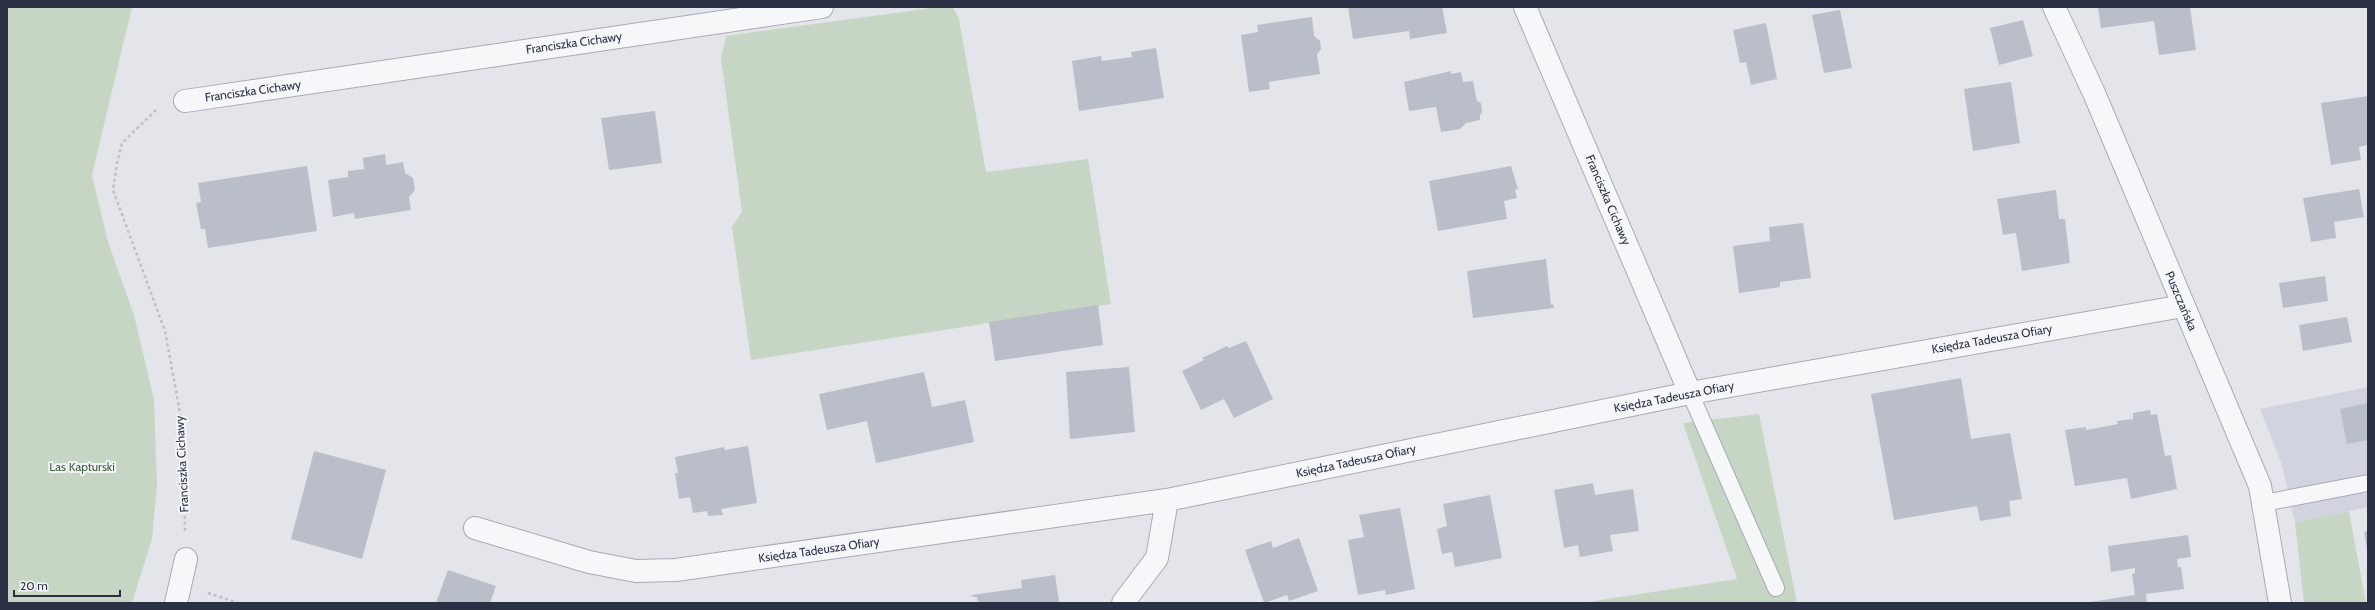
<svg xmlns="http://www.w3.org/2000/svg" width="2375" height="610" font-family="Cabin,sans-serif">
<rect width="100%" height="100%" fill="#e3e5eb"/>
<path fill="#d1d4de" d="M2368 387V507L2295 522 2282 465 2260 409Z"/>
<path fill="#c7d6c4" d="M7 7H132L92 175 108 242 134 315 154 400 157 485 152 539 132 603H7Z
M939 7H953L959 19 986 172 1088 159 1111 304 751 360 732 227 742 212 721 58 726 36Z
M1759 414 1797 603H1581L1737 579 1683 423Z
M2349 511 2366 603H2304L2295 522Z"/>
<path fill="#babec9" d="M1348 7H1442L1447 33 1410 39 1409 31 1353 39Z
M2098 7H2190L2196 50 2159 55 2154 21 2101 28Z
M1840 10 1852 68 1824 73 1812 15Z
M1312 17 1314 36 1320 41 1321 49 1317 54 1320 74 1269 82 1270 89 1249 92 1241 35 1258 32 1257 25Z
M2023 20 2033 56 1999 65 1990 28Z
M1766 23 1777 79 1751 85 1746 62 1740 63 1733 30Z
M1156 48 1164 98 1079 111 1072 61 1101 56 1102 61 1132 57 1131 52Z
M1451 71V74L1461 72 1463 82 1473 81 1477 101 1481 103 1482 112 1480 115V120L1466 123 1460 129 1441 132 1436 107 1409 111 1404 82Z
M2011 82 2020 143 1973 151 1964 89Z
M2368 96V145L2359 147 2361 160 2331 165 2321 103Z
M655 111 662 163 609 170 601 118Z
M385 154 386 165 403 162 405 173 413 178 415 190 409 197 411 210 355 219 354 213 333 217 328 180 348 177V171L364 169 363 158Z
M307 166 317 231 208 248 205 229H201L196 203 201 202 198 183Z
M1511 166 1518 189 1515 190 1517 198 1504 201 1507 219 1438 231 1429 181Z
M2359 189 2364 217 2334 222 2336 238 2311 242 2303 198Z
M2056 190 2059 219H2065L2070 263 2022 271 2016 233 2003 235 1997 199Z
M1803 223 1811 278 1780 282V287L1739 293 1733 246 1770 241 1769 227Z
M1546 259 1551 305 1553 304 1554 308 1473 318 1467 271Z
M2325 276 2328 301 2283 308 2279 283Z
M1098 305 1103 345 995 361 989 322Z
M2347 317 2352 342 2303 351 2299 325Z
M1246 341 1273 399 1234 418 1224 399 1201 410 1182 371 1204 360 1202 358 1227 346 1229 348Z
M1129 367 1135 432 1070 439 1066 372Z
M924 372 932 407 965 400 974 442 876 463 867 421 827 430 819 394Z
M1961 378 1971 439 2010 433 2022 499 2009 501 2011 516 1980 521 1977 506 1894 520 1871 394Z
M2368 403V440L2347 444 2340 409Z
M2150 410 2151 415 2157 414 2165 456 2171 455 2177 489 2131 499 2127 478 2075 486 2065 430 2086 427V430L2118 424 2117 421 2133 419V413Z
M748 446 757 503 721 509 723 515 708 516 707 511 693 513 690 497 679 499 675 473H678L675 457 724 447 725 450Z
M314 451 386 470 362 559 291 539Z
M1593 483 1595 495 1633 489 1639 531 1610 535 1613 551 1580 557 1578 545 1564 548 1554 490Z
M1490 495 1502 558 1455 567 1452 552 1442 554 1437 529 1447 526 1443 504Z
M1400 508 1415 589 1386 595 1385 590 1358 595 1348 540 1364 537 1359 515Z
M2368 531V549H2367L2364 532Z
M2188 535 2191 557 2177 559 2178 567H2181L2184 589 2146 594 2147 603H2084L2135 595 2132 574 2135 573V568L2111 572 2108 546Z
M1299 538 1318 591 1289 601 1287 595 1264 603 1245 550 1271 541 1273 548Z
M448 570 496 586 490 603H436Z
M1055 575 1059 601 1058 603H978L977 597H973L972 595 1022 588 1021 580Z"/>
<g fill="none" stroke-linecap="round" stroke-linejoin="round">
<g stroke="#a8abb6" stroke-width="18">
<path id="lane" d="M1690 393 1776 588
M2264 503 2368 483"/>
</g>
<g stroke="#a8abb6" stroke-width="24">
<path id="street" d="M1525 7 1690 393
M2054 7 2094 93 2260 486 2280 603
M185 101 822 7
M475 528 589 562 636 571 676 570 1167 500 1690 393 2183 306
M176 603 186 559
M1123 603 1157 558 1167 500"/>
</g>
<path stroke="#bdc0c6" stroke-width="2.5" stroke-dasharray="3 3" stroke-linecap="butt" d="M156 110 122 143 117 163 113 190 165 331 183 429 185 531
M208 593 238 603"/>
<use href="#lane" stroke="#f6f7f9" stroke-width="16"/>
<use href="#street" stroke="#f6f7f9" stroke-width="22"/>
</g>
<g text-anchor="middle" stroke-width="4" stroke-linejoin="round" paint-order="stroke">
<g font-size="12" fill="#2a3144" stroke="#f3f5f9">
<text transform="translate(574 43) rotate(-8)" y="4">Franciszka Cichawy</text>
<text transform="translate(253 91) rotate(-8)" y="4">Franciszka Cichawy</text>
<text transform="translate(1608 200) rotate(67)" y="4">Franciszka Cichawy</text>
<text transform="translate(2181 301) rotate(67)" y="4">Puszczańska</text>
<text transform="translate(1992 339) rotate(-10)" y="4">Księdza Tadeusza Ofiary</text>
<text transform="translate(1674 397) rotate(-11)" y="4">Księdza Tadeusza Ofiary</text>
<text transform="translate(1356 461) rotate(-12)" y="4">Księdza Tadeusza Ofiary</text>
<text transform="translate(182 464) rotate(-93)" y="4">Franciszka Cichawy</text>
<text transform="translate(819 550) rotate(-8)" y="4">Księdza Tadeusza Ofiary</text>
</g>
<g font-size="12" fill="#3b6137" stroke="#f3f5f9">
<text x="82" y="471">Las Kapturski</text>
</g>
</g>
<rect width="2375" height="610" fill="none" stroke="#2a3144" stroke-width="16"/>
<path d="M14 590v6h106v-6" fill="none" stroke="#2a3144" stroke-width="2"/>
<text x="20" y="590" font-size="12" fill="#2a3144" stroke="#f3f5f9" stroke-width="3" paint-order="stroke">20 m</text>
</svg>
